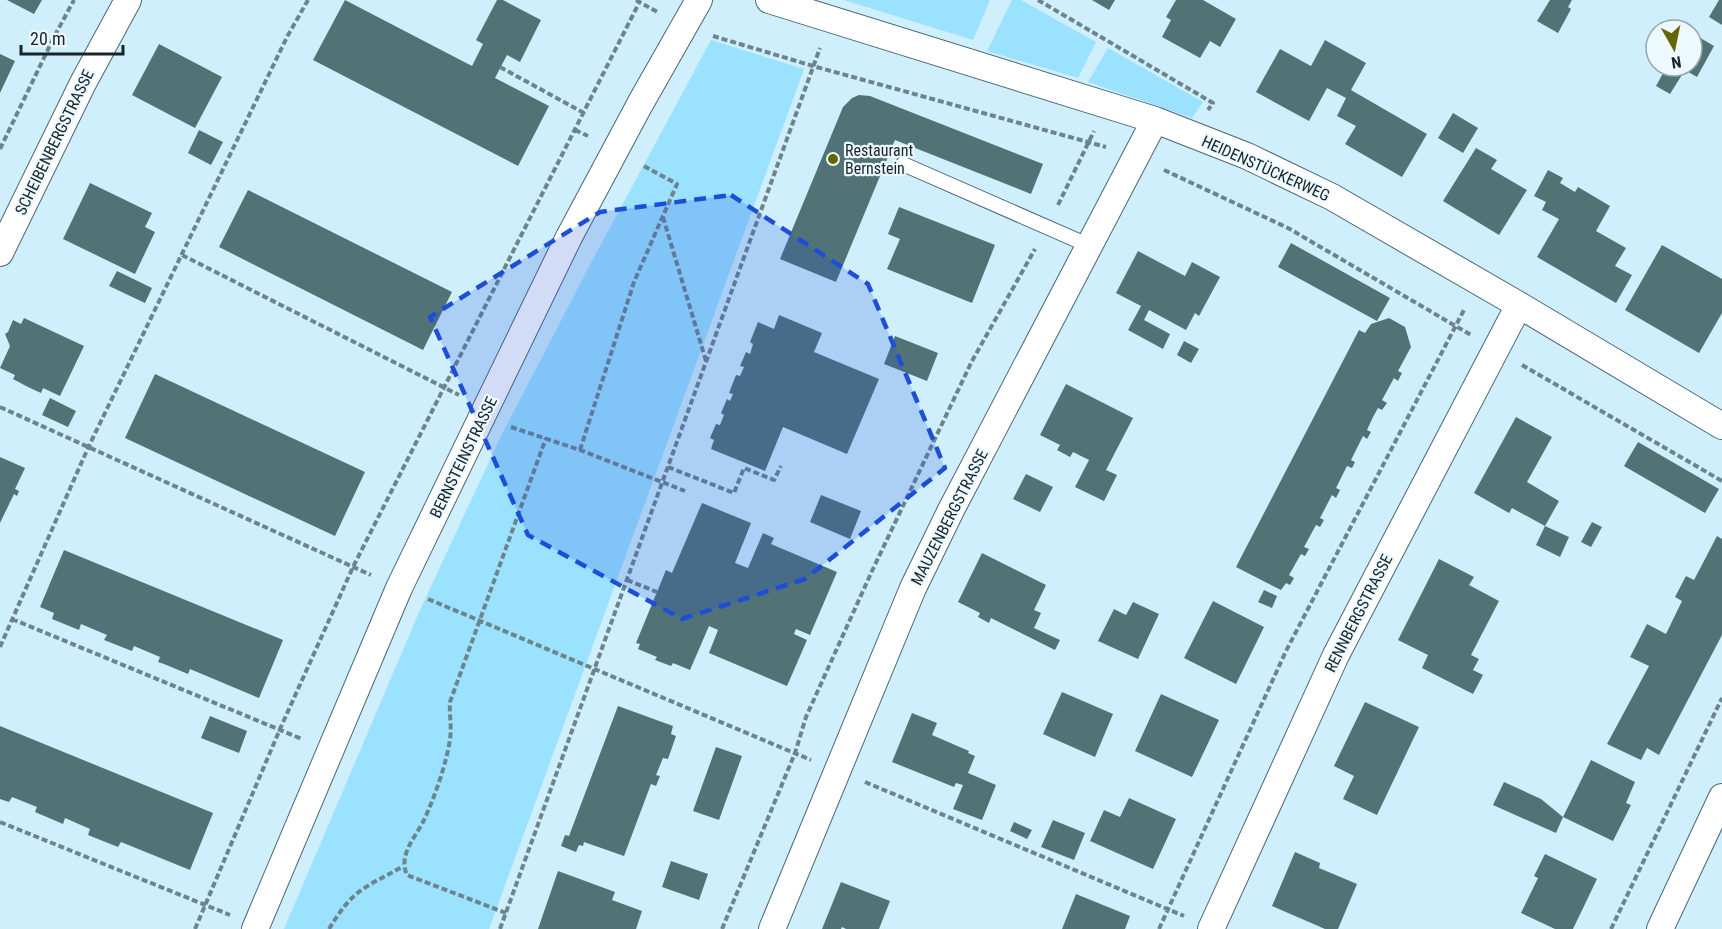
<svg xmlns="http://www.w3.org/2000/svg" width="1722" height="929" font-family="'Roboto Condensed',sans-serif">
<rect width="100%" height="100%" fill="#cfeffd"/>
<path fill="#9ae2ff" d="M844 0H990L973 40Z
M1012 0H1021L1096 42 1078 78 987 51Z
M711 40 804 69 489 929H284L420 610 501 436 592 261Z
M1108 48 1203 102 1192 118 1088 82Z"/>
<path fill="#527376" d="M7 0H42L34 14Z
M345 0 472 66 483 44 476 40 497 0H503L541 20 520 62 507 55 495 78 549 106 518 166 313 60Z
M1092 0H1115L1109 10Z
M1176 0H1203L1236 19 1220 47 1210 41 1200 58 1162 37 1171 20 1166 17Z
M1550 0H1572L1568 7 1571 9 1558 33 1537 21Z
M1719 0H1722V25L1709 17Z
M1692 33 1714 46 1697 77 1685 70 1670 94 1656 86 1667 66H1692Z
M1325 40 1366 63 1351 90 1427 134 1402 177 1345 144 1356 126 1337 116 1346 98 1327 88 1309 121 1256 92 1280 49 1311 66Z
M159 44 222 77 195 128 132 95Z
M0 54 15 61 0 93Z
M859 95 870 96 1043 164 1031 194 895 140 836 282 780 259 843 107 852 98Z
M1453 113 1478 128 1463 153 1438 138Z
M199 130 223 142 211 165 188 153Z
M1476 148 1497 160 1491 169 1527 190 1499 235 1443 201Z
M1548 170 1563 178 1560 183 1575 192 1578 187 1610 206 1596 231 1626 248 1615 266 1632 275 1616 303 1537 257 1559 219 1542 210 1546 202 1534 196Z
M90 183 152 213 145 227 155 232 135 274 63 239Z
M248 190 452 292 423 350 219 247Z
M899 207 995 245 972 303 887 269 900 239 888 234Z
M1291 243 1390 298 1377 321 1278 267Z
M1662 245 1722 279V313L1699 353 1625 310Z
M1138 251 1185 276 1192 262 1220 277 1199 316 1195 313 1186 330 1149 310 1144 320 1170 334 1163 349 1128 330 1141 306 1116 293Z
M117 271 152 288 145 303 109 286Z
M779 315 822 333 814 352 879 379 847 454 783 427 765 471 711 449 714 440 710 438 716 424 720 425 724 415 721 413 727 399 730 401 733 394 729 393 736 375 740 376 744 367 740 366 746 352 750 354 753 344 750 342 758 322 774 329Z
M24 318 84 346 60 396 43 388 41 393 28 387 13 379 15 375 0 368 10 346 5 334 8 332 13 320 21 324Z
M1389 318 1405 327 1411 347 1398 371 1402 373 1398 381 1394 378 1382 400 1387 403 1382 410 1378 408 1373 417 1367 430 1371 432 1367 439 1363 436 1351 460 1355 462 1352 468 1347 466 1336 488 1340 490 1336 498 1332 495 1320 518 1324 520 1320 527 1316 525 1304 547 1309 549 1305 556 1301 554 1289 575 1294 578 1290 585 1286 583 1281 590 1236 567 1359 330 1365 333 1371 324Z
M895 336 938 353 927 381 884 364Z
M1184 341 1199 349 1191 363 1177 355Z
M155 374 365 472 335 536 125 438Z
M1066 384 1133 418 1106 470 1117 475 1104 501 1075 487 1089 460 1073 452 1070 457 1057 450 1060 445 1040 435Z
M50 398 76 411 68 427 42 415Z
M1516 417 1552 437 1527 482 1559 501 1545 526 1512 508 1509 513 1474 493Z
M1638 442 1719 489 1705 513 1624 466Z
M0 457 25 468 15 489 19 491 17 496 14 494 0 523Z
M1026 474 1053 487 1040 512 1013 499Z
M821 495 861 511 850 539 810 522Z
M702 503 751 523 735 563 748 568 763 533 774 538 771 544 837 572 810 635 796 629 794 634 807 640 787 686 709 653 718 630 709 626 690 670 673 663 671 666 655 660 657 657 638 649 640 644 636 643 666 570 672 573Z
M1592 522 1602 527 1591 547 1581 542Z
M1545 526 1569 537 1560 557 1536 545Z
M1717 536 1722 539V635L1659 755 1647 748 1641 760 1607 744 1649 666 1630 657 1647 624 1666 634 1682 601 1675 597 1686 576 1694 580Z
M64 550 283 640 259 698 190 669 188 674 164 664 158 662 160 657 134 646 132 651 104 640 107 635 81 624 79 630 52 619 54 613 40 607Z
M982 553 1046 585 1034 610 1041 613 1034 628 1060 640 1055 650 991 618 989 623 978 617 980 613 958 602Z
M1439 559 1474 577 1469 585 1499 601 1471 655 1479 659 1473 670 1483 675 1473 694 1422 668 1428 655 1398 640Z
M1264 590 1277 596 1272 608 1258 602Z
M1213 601 1264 627 1236 684 1184 658Z
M1133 602 1159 614 1138 659 1098 641 1114 609 1126 615Z
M1062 692 1113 714 1095 757 1043 734Z
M1161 694 1219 720 1192 777 1135 751Z
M1365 702 1419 727 1377 815 1343 799 1354 776 1334 766Z
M618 706 673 726 671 734 676 736 668 759 663 758 656 775 660 776 656 786 651 784 624 856 584 842 583 846 579 845 576 852 561 846 565 835 569 836Z
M912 713 937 723 932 735 969 751 968 753 975 756 968 773 996 785 982 820 953 809 963 785 956 783 954 787 892 762Z
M210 716 247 731 239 753 201 738Z
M0 726 213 813 190 870 121 842 118 847 88 835 90 829 65 818 63 824 35 812 37 807 12 797 9 802 0 799Z
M716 747 742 756 719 820 693 811Z
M1591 760 1635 782 1626 803 1631 805 1613 841 1563 817Z
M1504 782 1541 799 1563 817 1556 833 1493 805Z
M1129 798 1176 819 1153 869 1090 841 1104 810 1120 817Z
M1053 820 1085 833 1074 860 1041 847Z
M1014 822 1032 830 1027 839 1010 831Z
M1295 852 1320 863 1319 868 1357 884 1338 929H1325L1272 906Z
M1545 854 1597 879 1573 929H1555L1521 913 1538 878 1534 876Z
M671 861 708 874 699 900 662 887Z
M558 871 615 892 612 900 642 911 636 929H538Z
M841 882 890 901 879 929H846L842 927 841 929H822Z
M1076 894 1130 916 1125 929H1062Z"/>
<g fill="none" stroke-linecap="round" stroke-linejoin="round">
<g stroke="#4a6672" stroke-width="16">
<path id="lane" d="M903 164 1090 246"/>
</g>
<g stroke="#4a6672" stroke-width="28">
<path id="street" d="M769 0 1155 120 1247 156 1332 197 1519 305 1722 426
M0 253 83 83 128 0
M255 929 399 588 569 237 640 104 699 0
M772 929 913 588 951 510 1155 120
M1211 929 1336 655 1519 305
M1660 929 1722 797"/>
</g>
<path stroke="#6e848d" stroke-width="4" stroke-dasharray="6 3" stroke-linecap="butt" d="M636 0 659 13
M1038 0 1213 103 1208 110
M713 36 813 66 1106 147
M500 67 584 113
M575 130 588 136
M0 149 54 37 74 0
M1164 170 1288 228 1471 335
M1058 205 1094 131
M663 217 706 361
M182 255 459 395
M1522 365 1722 481
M0 407 371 575
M511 427 580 450 685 491
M580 450 634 282 677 184 642 165
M668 467 734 493 744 468 774 480 781 466
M627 580 657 592
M428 599 811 760
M12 619 302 739
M0 647 88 448 287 37 308 0
M865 782 1184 916
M0 822 230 915
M506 913 407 875C398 855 415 838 424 820 434 799 447 762 450 739 452 727 449 714 450 702L546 438
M195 929 280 729 353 567 640 1
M329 929C339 913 349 897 366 887 378 879 391 874 403 866
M500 929 820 48
M722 929 795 753 806 717 872 571 972 361 1035 249
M1159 929 1286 651 1465 308
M1611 929 1722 698"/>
<use href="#lane" stroke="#fff" stroke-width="14"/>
<use href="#street" stroke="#fff" stroke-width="26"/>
</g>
<path fill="#1d4ed8" fill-opacity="0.2" stroke="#1d4ed8" stroke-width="4.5" stroke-dasharray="12 8" stroke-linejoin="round" d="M731 195 868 284 945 468 805 579 682 619 528 535 430 317 600 212Z"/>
<circle fill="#646601" stroke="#ecf9fe" stroke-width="2" cx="833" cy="159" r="6"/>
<g text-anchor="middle" stroke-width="4.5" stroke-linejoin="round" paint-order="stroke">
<g font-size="16" fill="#182429" stroke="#ecf9fe">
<text transform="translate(54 142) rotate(-64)" y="6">SCHEIBENBERGSTRASSE</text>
<text transform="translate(1266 168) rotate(24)" y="6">HEIDENSTÜCKERWEG</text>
<text transform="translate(463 457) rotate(-64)" y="6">BERNSTEINSTRASSE</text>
<text transform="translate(949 517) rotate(-63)" y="6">MAUZENBERGSTRASSE</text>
<text transform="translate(1358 613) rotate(-63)" y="6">RENNBERGSTRASSE</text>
</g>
<g font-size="16" fill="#182429" stroke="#ecf9fe" text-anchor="start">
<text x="845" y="156">Restaurant<tspan x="845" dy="18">Bernstein</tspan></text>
</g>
</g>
<g transform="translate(1674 48) rotate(171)"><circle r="28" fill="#ecf9fe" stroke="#97a4a9" stroke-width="1.5"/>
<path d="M0-4.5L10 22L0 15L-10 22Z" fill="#646601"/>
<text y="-9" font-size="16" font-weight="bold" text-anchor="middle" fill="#182429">N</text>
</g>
<path d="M21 45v9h102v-9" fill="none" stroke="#182429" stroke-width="3"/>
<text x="30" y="45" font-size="18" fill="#182429" stroke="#ecf9fe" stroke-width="4.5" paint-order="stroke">20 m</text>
</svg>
